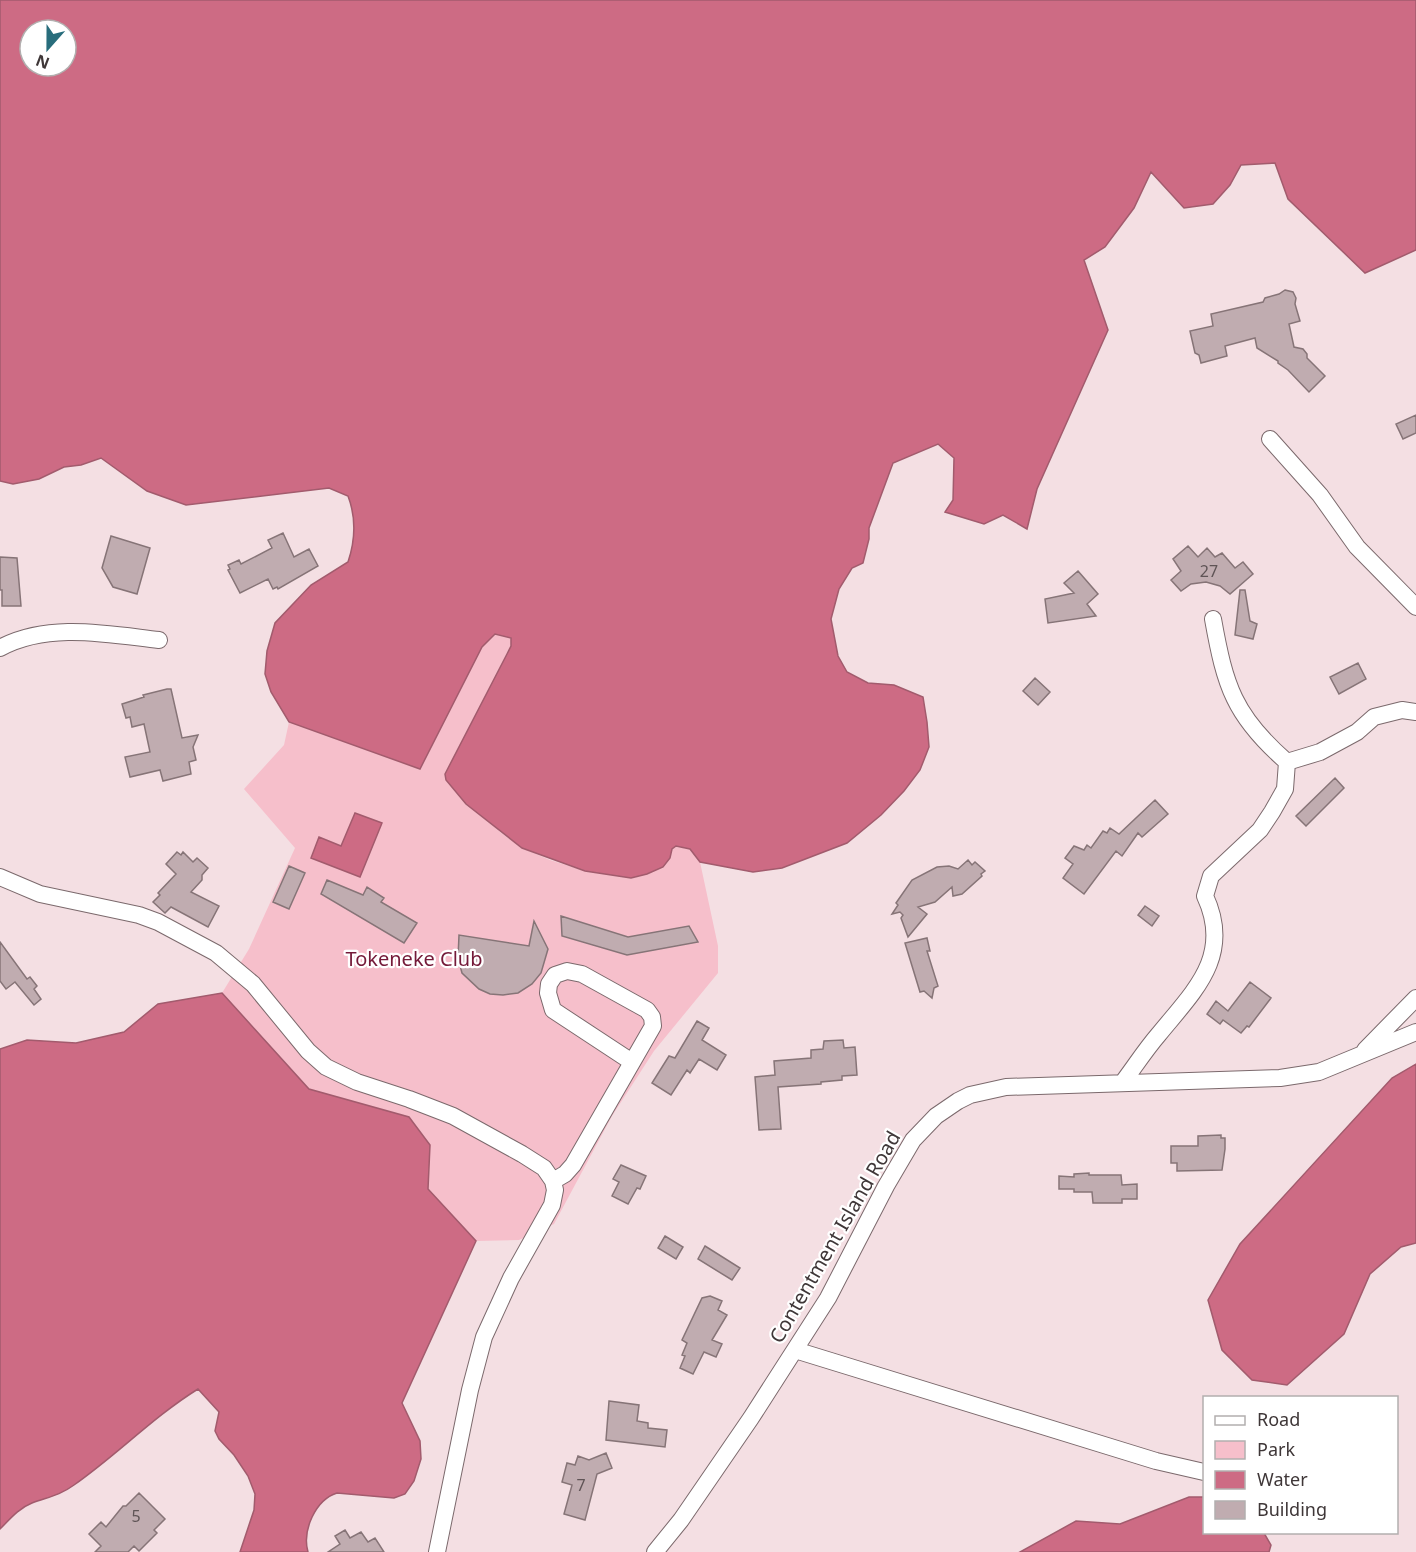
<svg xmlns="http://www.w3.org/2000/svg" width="1416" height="1552" font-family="'Noto Sans',sans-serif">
<rect width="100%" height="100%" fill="#f4dfe3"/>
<path fill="#f6bfcb" d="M495 634 511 638V646L445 774 500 832 522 848 550 860 585 871 631 878 647 874 670 858 672 849 676 845 690 849 700 862 718 946V973L654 1051 612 1116 554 1224 519 1240 476 1241 428 1189 430 1145 409 1117 309 1089 222 993 249 949 295 848 244 789 284 745 289 722 420 769 482 647Z"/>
<path fill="#cd6b84" stroke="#a25b6d" stroke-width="1.5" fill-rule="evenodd" d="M0 0H1416V250L1365 273 1288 199 1275 163 1241 165 1230 185 1213 204 1184 208 1151 172 1134 208 1105 247 1084 260 1108 330 1037 489 1027 529 1003 515 984 524 945 512 953 500 954 458 938 444 893 463 869 528V539L863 563 852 568 839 589 831 619 838 656 847 672 868 683 894 685 923 697 927 722 929 747 920 770 904 791 881 815 847 843 782 868 753 872 700 862 690 849 676 846 672 849 670 858 663 867 647 874 631 878 585 871 522 848 466 804 446 780 445 774 507 654 511 646V638L495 634 482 647 420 769 289 722 271 692 265 674 267 651 275 623 311 585 348 562C355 541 356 517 348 496L329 488 186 505 147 491 101 458 81 465 64 467 39 479 13 484 0 481ZM30 30H66V66H30Z
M355 813 382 823 360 877 311 858 319 837 341 846Z
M222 993 309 1089 409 1117 430 1145 428 1189 476 1241 402 1403 420 1441 421 1459 414 1481 405 1494 394 1498 337 1493C315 1500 302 1531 308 1552H240L254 1510 255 1494 248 1476 234 1455 219 1439 215 1431 219 1412 198 1389C153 1417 117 1455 74 1485 59 1496 48 1497 32 1503 19 1508 10 1519 0 1529V1049L27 1040 76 1043 124 1032 158 1004Z
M1416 1064V1243L1401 1247 1370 1274 1344 1334 1287 1385 1252 1380 1222 1350 1208 1300 1240 1244 1392 1078Z
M1189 1497H1204V1532L1264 1533 1271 1545 1269 1552H1020L1076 1521 1120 1524Z"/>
<path fill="#c0acb0" stroke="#867477" stroke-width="1.5" d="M1285 290 1293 292 1296 298 1295 304 1300 321 1289 324 1294 347 1303 349 1307 354V358L1325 376 1309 392 1288 370 1278 363V361L1257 348 1255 338 1225 346 1227 356 1201 363 1199 355 1195 353 1190 331 1213 326 1211 314 1263 302 1265 298 1279 294Z
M1416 415V433L1403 439 1396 424Z
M283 533 294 557 309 549 318 566 278 589 277 587 273 589 268 579 240 593 228 570 230 569 228 565 239 560 241 564 272 548 268 540Z
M111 536 150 548 137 594 113 587 102 568Z
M1188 546 1198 557 1207 548 1215 557 1222 553 1235 568 1243 562 1253 574 1230 594 1220 586 1206 582 1191 584 1181 591 1171 580 1181 571 1173 559Z
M0 557 17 558 21 606H2V590H0Z
M1078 571 1098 594 1087 604 1096 616 1048 623 1045 599 1074 593 1064 583Z
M1240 590H1245L1250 621 1257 624 1253 639 1235 635Z
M1358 663 1366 679 1339 694 1330 677Z
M1035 678 1050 692 1038 705 1023 691Z
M167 689H171L182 738 198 735 193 747 196 760 189 762 191 774 163 781 160 770 130 777 125 757 150 752 144 724 132 727 130 717 126 718 122 704 144 697 143 695Z
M1335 778 1344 788 1306 826 1296 816Z
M1155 800 1168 814 1142 837 1138 833 1122 856 1116 851 1084 894 1063 878 1073 864 1065 858 1074 846 1084 850 1087 845 1091 848 1103 831 1107 833 1110 828 1119 834Z
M177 852 181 855 183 852 193 862 197 858 208 868 202 875V880L191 892 219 906 208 927 171 907 165 913 153 902 160 895 158 893 176 874 166 864Z
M968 860 972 865 975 862 985 871 981 874 982 876 962 894 953 896 952 887 935 902 918 907 927 914 908 937 901 918 903 915 900 912 892 914 898 905 896 903 912 880 937 867 949 866 958 869Z
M289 866 305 873 289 909 273 902Z
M327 880 363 895 367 887 384 898 381 902 417 923 404 943 321 894Z
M1145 906 1159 916 1152 926 1138 915Z
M561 916 628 937 689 926 698 942 627 955 562 936Z
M534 921 548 949 541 973 532 984 518 993 503 995 490 994 479 989 462 973 458 958 459 935 529 946Z
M927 938 930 951H927L938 986 934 988 932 998 924 991 920 992 905 943Z
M0 942 27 979 30 977 37 986 34 989 41 999 34 1005 15 982 6 989 0 981Z
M1250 982 1271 998 1249 1027 1247 1026 1241 1033 1223 1020 1220 1024 1207 1014 1216 1001 1228 1011Z
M697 1021 709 1028 702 1040 726 1055 717 1070 699 1059 690 1073 687 1070 671 1095 652 1083 669 1056 675 1058Z
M843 1040 844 1048 855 1047 857 1075 842 1076V1080L821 1082V1084L778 1087 781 1129 759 1130 755 1077 775 1075 774 1061 811 1058V1050L823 1049 824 1041Z
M1221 1135V1138H1225V1149L1222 1170 1177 1171V1163H1171V1146H1198V1136Z
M621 1165 646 1176 640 1189 637 1188 628 1204 612 1196 619 1182 613 1179Z
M1089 1173V1175H1121L1122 1185 1137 1184V1199H1122V1203H1093L1092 1192H1074V1189H1059V1176L1074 1177V1174Z
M665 1236 683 1247 676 1259 658 1248Z
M705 1246 740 1268 732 1280 698 1259Z
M710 1296 722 1301 718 1310 727 1315 712 1340 722 1344 716 1357 704 1352 693 1374 680 1368 685 1356 682 1355 687 1343 682 1340 702 1298Z
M609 1401 639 1405 637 1421 648 1423V1428L667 1430 665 1447 606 1440Z
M606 1453 612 1468 597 1474 585 1520 564 1514 572 1485 562 1482 567 1463 575 1465 578 1456 589 1460Z
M139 1493 165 1519 154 1530 157 1533 139 1551 134 1546 128 1552H95L101 1546 89 1534 101 1522 106 1527 123 1506H126Z
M345 1530 350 1538 361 1532 368 1542 375 1538 384 1552H328L340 1544 335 1536Z"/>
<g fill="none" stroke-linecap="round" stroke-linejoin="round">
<g stroke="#7b696c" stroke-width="18">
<path id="minor" d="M1270 439 1320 495 1357 547 1416 607
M0 648C48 622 107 634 159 640
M1287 762 1320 752 1357 732 1374 717 1402 710 1416 712
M0 877 40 894 139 915 158 922 216 953 253 984 308 1051 326 1067 357 1082 409 1099 453 1116 522 1154 544 1168 553 1181 555 1190 552 1205 511 1278 484 1337 470 1390 437 1552
M1365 1050 1416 998
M1123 1082C1135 1066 1146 1049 1159 1034 1194 991 1233 956 1205 896L1211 876 1260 830 1272 812 1285 789 1287 762C1234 716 1225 686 1213 619
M553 1181 565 1174 573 1165 653 1026 652 1017 647 1010 582 974 567 971 555 975 549 984 548 993 553 1010 632 1062
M795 1350 1156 1461 1204 1472
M655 1552 681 1520 751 1418 828 1298 886 1186 913 1140 936 1116 958 1101 970 1095 1006 1087 1280 1078 1319 1072 1416 1032"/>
</g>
<use href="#minor" stroke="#fff" stroke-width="16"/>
</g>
<g text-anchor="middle" stroke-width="4.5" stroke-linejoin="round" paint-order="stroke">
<g font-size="16" fill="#5f5456">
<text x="1209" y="577">27</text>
<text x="581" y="1491">7</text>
<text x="136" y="1522">5</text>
</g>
<g font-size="20" fill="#741a39" stroke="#fff">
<text x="414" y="966">Tokeneke Club</text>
</g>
<g font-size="20" fill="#3f3738" stroke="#fff">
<text transform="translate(835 1237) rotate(-60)" y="7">Contentment Island Road</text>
</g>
</g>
<rect x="1203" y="1396" width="195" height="138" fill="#ffffff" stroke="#b2afaf" stroke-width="1.5"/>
<rect x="1215" y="1416" width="30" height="9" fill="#ffffff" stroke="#b2afaf" stroke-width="1.5"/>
<text x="1257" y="1426" font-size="18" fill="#3f3738">Road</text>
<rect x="1215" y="1441" width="30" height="18" fill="#f6bfcb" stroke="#b2afaf" stroke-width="1.5"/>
<text x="1257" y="1456" font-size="18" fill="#3f3738">Park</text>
<rect x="1215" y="1471" width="30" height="18" fill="#cd6b84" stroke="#b2afaf" stroke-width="1.5"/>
<text x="1257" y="1486" font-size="18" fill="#3f3738">Water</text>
<rect x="1215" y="1501" width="30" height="18" fill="#c0acb0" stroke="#b2afaf" stroke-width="1.5"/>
<text x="1257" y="1516" font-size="18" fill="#3f3738">Building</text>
<g transform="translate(48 48) rotate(201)"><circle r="28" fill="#ffffff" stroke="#b2afaf" stroke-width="1.5"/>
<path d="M0-4.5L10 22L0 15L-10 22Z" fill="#286d7c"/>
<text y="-9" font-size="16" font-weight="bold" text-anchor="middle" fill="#3f3738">N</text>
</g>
</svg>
